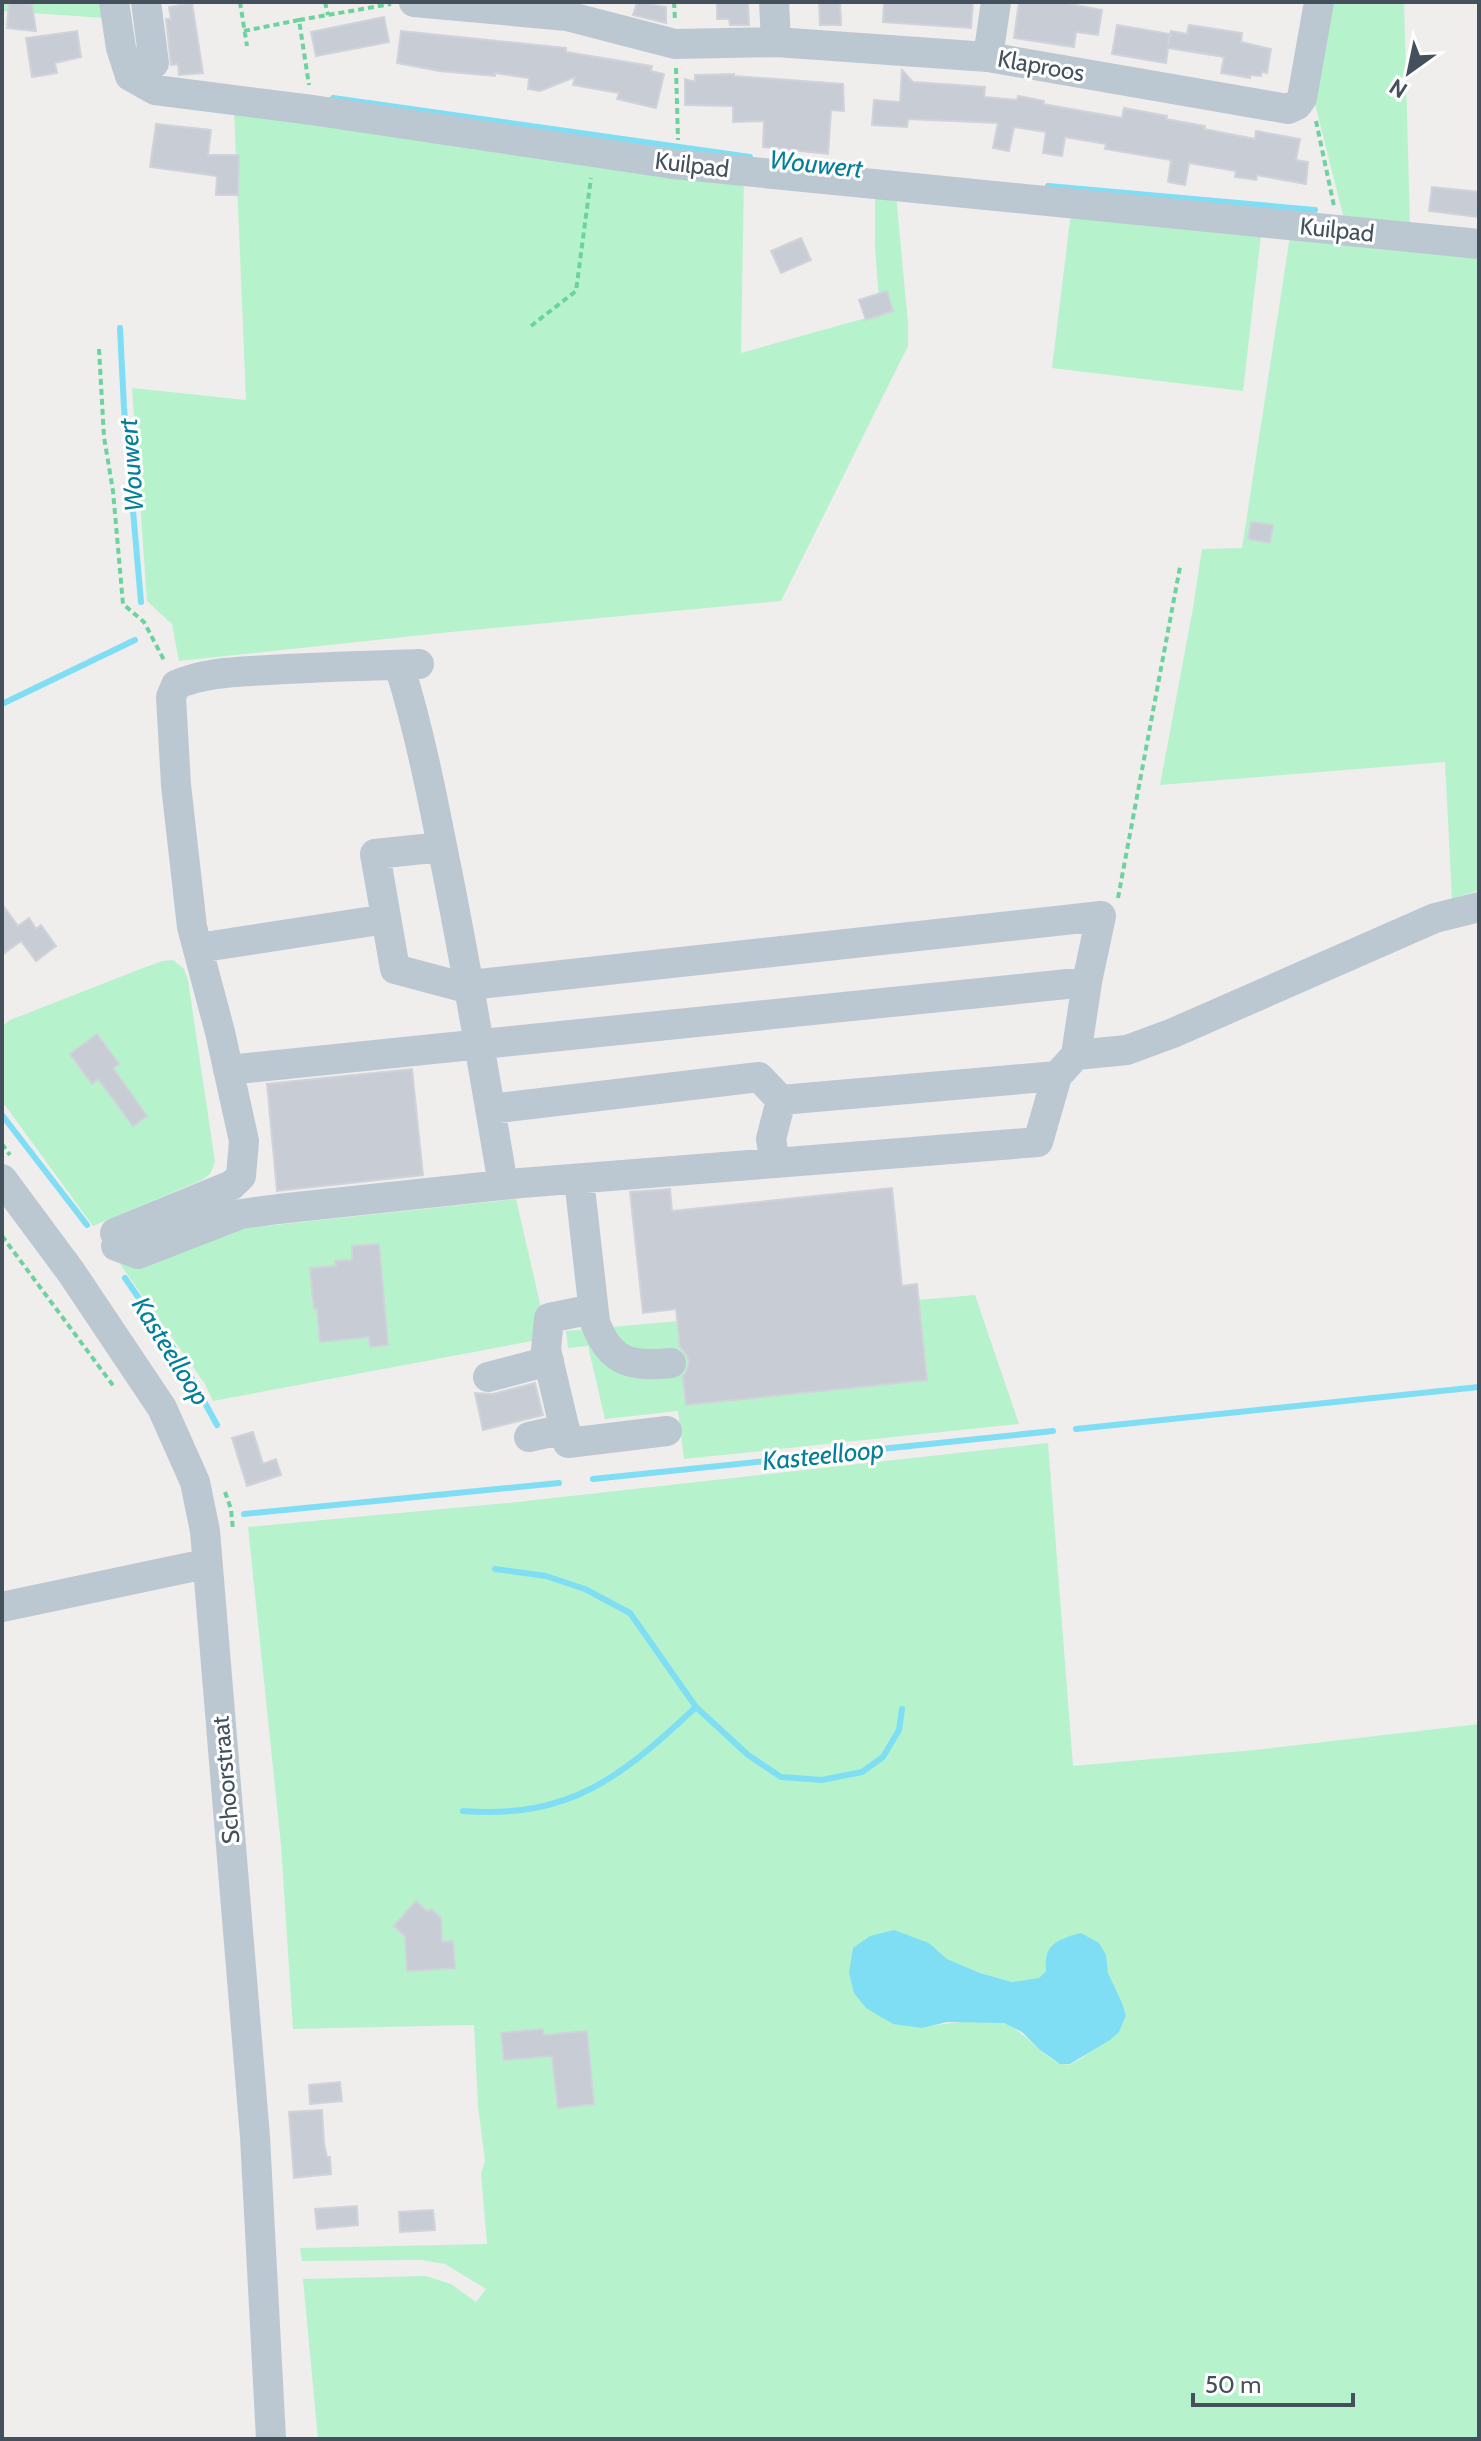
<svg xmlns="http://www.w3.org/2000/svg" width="1481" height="2441" font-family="Cabin,sans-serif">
<rect width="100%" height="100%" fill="#f0eded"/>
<path fill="#b6f3cc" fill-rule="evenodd" d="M2 2H103L105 18 2 11Z
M1328 2H1404L1410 226 1344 219 1311 88Z
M234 109 744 178 741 353 880 314 875 247V192L896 194 908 324V346L781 601 451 632 179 661 172 624 147 601 132 388 246 400Z
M1071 212 1261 235 1243 391 1052 368Z
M1290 236 1479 255V890L1452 899 1445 762 1160 785 1193 608 1202 549 1242 548Z
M173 960 184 969 188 980 215 1162 210 1174 202 1180 93 1226 2 1101V1026L10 1020 143 968 163 961Z
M516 1199 548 1338 213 1401 205 1384 120 1264 210 1232Z
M975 1295 1019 1424 684 1459 678 1411 605 1419 588 1346 568 1348 566 1331Z
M1048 1443 1073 1766 1254 1750 1479 1724V2439H318L303 2279 426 2276 451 2284 476 2302 486 2289 445 2264 421 2260 302 2261 300 2248 487 2244 481 2173 485 2161 478 2106 474 2025 293 2029 281 1845 248 1527 507 1503ZM1067 1937 1106 1955 1107 1973 1126 2016C1120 2034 1108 2041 1092 2051 1086 2055 1078 2061 1071 2064 1051 2070 1024 2028 1003 2023 982 2019 943 2023 922 2028L929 1943 947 1959 980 1973 1012 1982 1039 1979 1046 1971C1044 1952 1050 1944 1067 1937Z"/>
<path fill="#7fdef4" d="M894 1930 929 1943 947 1959 980 1973 1012 1982 1039 1978 1046 1971C1043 1944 1058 1939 1081 1933L1099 1943 1106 1955 1108 1973 1122 2003 1126 2016 1119 2032 1110 2040 1070 2064H1060L1040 2050 1022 2032 1004 2023 947 2022 922 2028 893 2024 866 2008 854 1993 849 1973 853 1948 870 1936Z"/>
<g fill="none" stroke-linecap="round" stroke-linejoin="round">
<path stroke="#7fdef4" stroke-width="6" d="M333 98 750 157
M1048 186 1315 210
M120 328 124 408 141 602
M2 704 135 640
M2 1115 87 1225
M125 1278 182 1361 217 1425
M1076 1429 1479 1387
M593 1479 1053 1431
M244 1514 559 1483
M495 1569 546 1576 585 1589 630 1613 696 1707 748 1755 781 1777 822 1780 862 1772 883 1757 899 1730 902 1709
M463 1811C571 1819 621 1777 696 1707"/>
</g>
<path fill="#c8ccd4" stroke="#d0d3da" stroke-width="2" d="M9 2 32 4 36 31 7 28Z
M637 2 666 7V23L633 15Z
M717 2H748L749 25H730L729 19H717Z
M819 2H840L841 25H820Z
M884 2H973L971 28 883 22Z
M1019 2H1059L1102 10 1098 35 1076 32 1074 47 1014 38Z
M192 3 203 73 179 75 178 64 171 65 166 19H171L169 7Z
M384 17 389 42 316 56 311 32Z
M1117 25 1170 34 1168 45 1171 31 1187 34 1189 25 1242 33 1241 42 1271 49 1267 73 1262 72 1261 76 1250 75V78L1221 73 1224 57 1168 48 1166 63 1112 54Z
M77 31 81 57 55 63 57 73 32 77 26 38Z
M401 31 566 48V52L652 66 651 71 664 74 656 108 617 99 619 93 573 85 575 77 540 91 528 89 529 78 495 73V76L439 71 397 63Z
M902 70 913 82 985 87 984 97 1017 100 1018 96 1044 101 1043 104 1122 118 1124 108 1167 116 1166 119 1205 126 1204 129 1255 139 1256 131 1300 139 1296 160 1308 162 1306 184 1257 175 1256 180 1235 177 1236 171 1189 163 1185 185 1168 182 1171 160 1105 149 1106 144 1065 137 1062 156 1043 153 1046 132 1014 127 1009 151 993 148 998 123 908 119 907 127 872 125 874 100 900 102Z
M734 74V76L843 84 844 111 831 110 828 154 763 147 764 121 733 122V106L685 105V79L695 82V75Z
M156 124 211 130 208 155H239L238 195H216L217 176 150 167Z
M1432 187 1479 192V217L1429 211Z
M801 238 811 260 781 273 771 251Z
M887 291 893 311 866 320 859 300Z
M1251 522 1273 525 1270 543 1248 539Z
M2 904 18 926 29 918 36 929 41 925 56 946 36 961 21 941 2 955Z
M97 1034 119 1064 113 1068 147 1116 133 1126 98 1079 92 1084 70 1054Z
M412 1069 423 1175 277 1191 267 1084Z
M892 1188 902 1286 917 1284 927 1380 686 1405 683 1376 687 1370 689 1361 686 1354 680 1347 676 1309 643 1313 630 1192 670 1189 672 1211Z
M379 1244 388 1345 370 1347 369 1337 320 1342 317 1309H314L310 1268 336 1266 335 1261 352 1260V1246Z
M535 1383 543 1415 483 1430 475 1393 493 1394Z
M253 1432 263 1464 276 1459 281 1475 247 1486 232 1438Z
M416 1901 428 1912 431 1909 441 1918 442 1942 453 1941 455 1968 407 1971 405 1936 394 1926Z
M543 2029 544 2035 587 2031 594 2104 558 2108 552 2056 504 2060 501 2033Z
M340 2082 342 2101 310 2104 309 2085Z
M322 2110 324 2143 327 2157H330L331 2174 294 2178 289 2112Z
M357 2206 358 2225 317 2229 315 2209Z
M433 2210 435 2230 400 2232 399 2212Z"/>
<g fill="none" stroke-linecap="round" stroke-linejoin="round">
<path stroke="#6cd39e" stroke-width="4" stroke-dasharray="6 4" stroke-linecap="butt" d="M240 2 247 46
M325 2 328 15
M674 2 675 20
M299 20 391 4
M244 31 299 20 309 85
M676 68 678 140
M1316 121 1334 206
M531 326 576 291 591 178
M99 349 104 437 113 491 123 604 144 622 165 662
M1118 898 1180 567
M2 1144 10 1155
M2 1236 115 1388
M225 1492 231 1509 233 1530"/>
<path stroke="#bcc8d1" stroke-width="30" d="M114 2 121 48 130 76 155 90 312 110 673 164 1479 244
M146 2 154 63
M414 2 567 16 675 44 776 42 988 57 1288 109 1297 105 1302 98 1319 2
M774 2 776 42
M988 57 996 2
M399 665C419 729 432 795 445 861 467 969 485 1077 503 1185
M442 847 375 854 395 969 470 989
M198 948 386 919
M470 985 1101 916 1087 982 1076 1055 1057 1076
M1076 1055 1127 1050 1173 1033 1435 918 1479 907
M228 1070 1087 982
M490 1109 759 1077 781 1100
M2 1179 71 1272 162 1408 195 1482 205 1531 255 2137 271 2439
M579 1179 595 1322C610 1363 631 1367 671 1363
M115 1233 232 1185 241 1176 244 1141 220 1032 192 927 176 785 171 697 176 685C205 672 237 672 268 670 318 667 369 666 419 664
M116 1246 138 1254 241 1214 278 1209 521 1183 775 1163 1038 1142 1057 1076 781 1100 771 1139 775 1163
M593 1309 549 1318 546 1350 568 1443 667 1431
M488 1377 549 1361
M529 1437 565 1429
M2 1607 191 1567H208"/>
</g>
<g text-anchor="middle" stroke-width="6" stroke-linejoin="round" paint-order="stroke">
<g font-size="24" fill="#44515c" stroke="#fff">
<text transform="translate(1041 66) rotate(10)" y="8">Klaproos</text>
<text transform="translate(692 165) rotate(7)" y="8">Kuilpad</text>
<text transform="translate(1337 230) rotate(6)" y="8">Kuilpad</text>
<text transform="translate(226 1780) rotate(-95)" y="8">Schoorstraat</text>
</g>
<g font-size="26" font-style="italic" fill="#037f9b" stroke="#fff">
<text transform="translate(816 164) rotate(6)" y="9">Wouwert</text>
<text transform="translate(131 465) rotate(-94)" y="9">Wouwert</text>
<text transform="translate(171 1351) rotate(58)" y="9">Kasteelloop</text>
<text transform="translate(823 1455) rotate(-6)" y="9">Kasteelloop</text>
</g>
</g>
<rect width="1481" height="2441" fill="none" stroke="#44515c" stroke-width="8"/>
<g transform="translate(1409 72) rotate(213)" stroke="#ffffff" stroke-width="6" paint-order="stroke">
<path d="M0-6L14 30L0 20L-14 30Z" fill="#44515c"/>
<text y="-12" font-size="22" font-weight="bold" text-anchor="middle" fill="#44515c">N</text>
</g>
<path d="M1193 2393v12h160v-12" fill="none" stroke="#44515c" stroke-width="4"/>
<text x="1205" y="2393" font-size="24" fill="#44515c" stroke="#ffffff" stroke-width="6" paint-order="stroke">50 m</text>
</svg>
